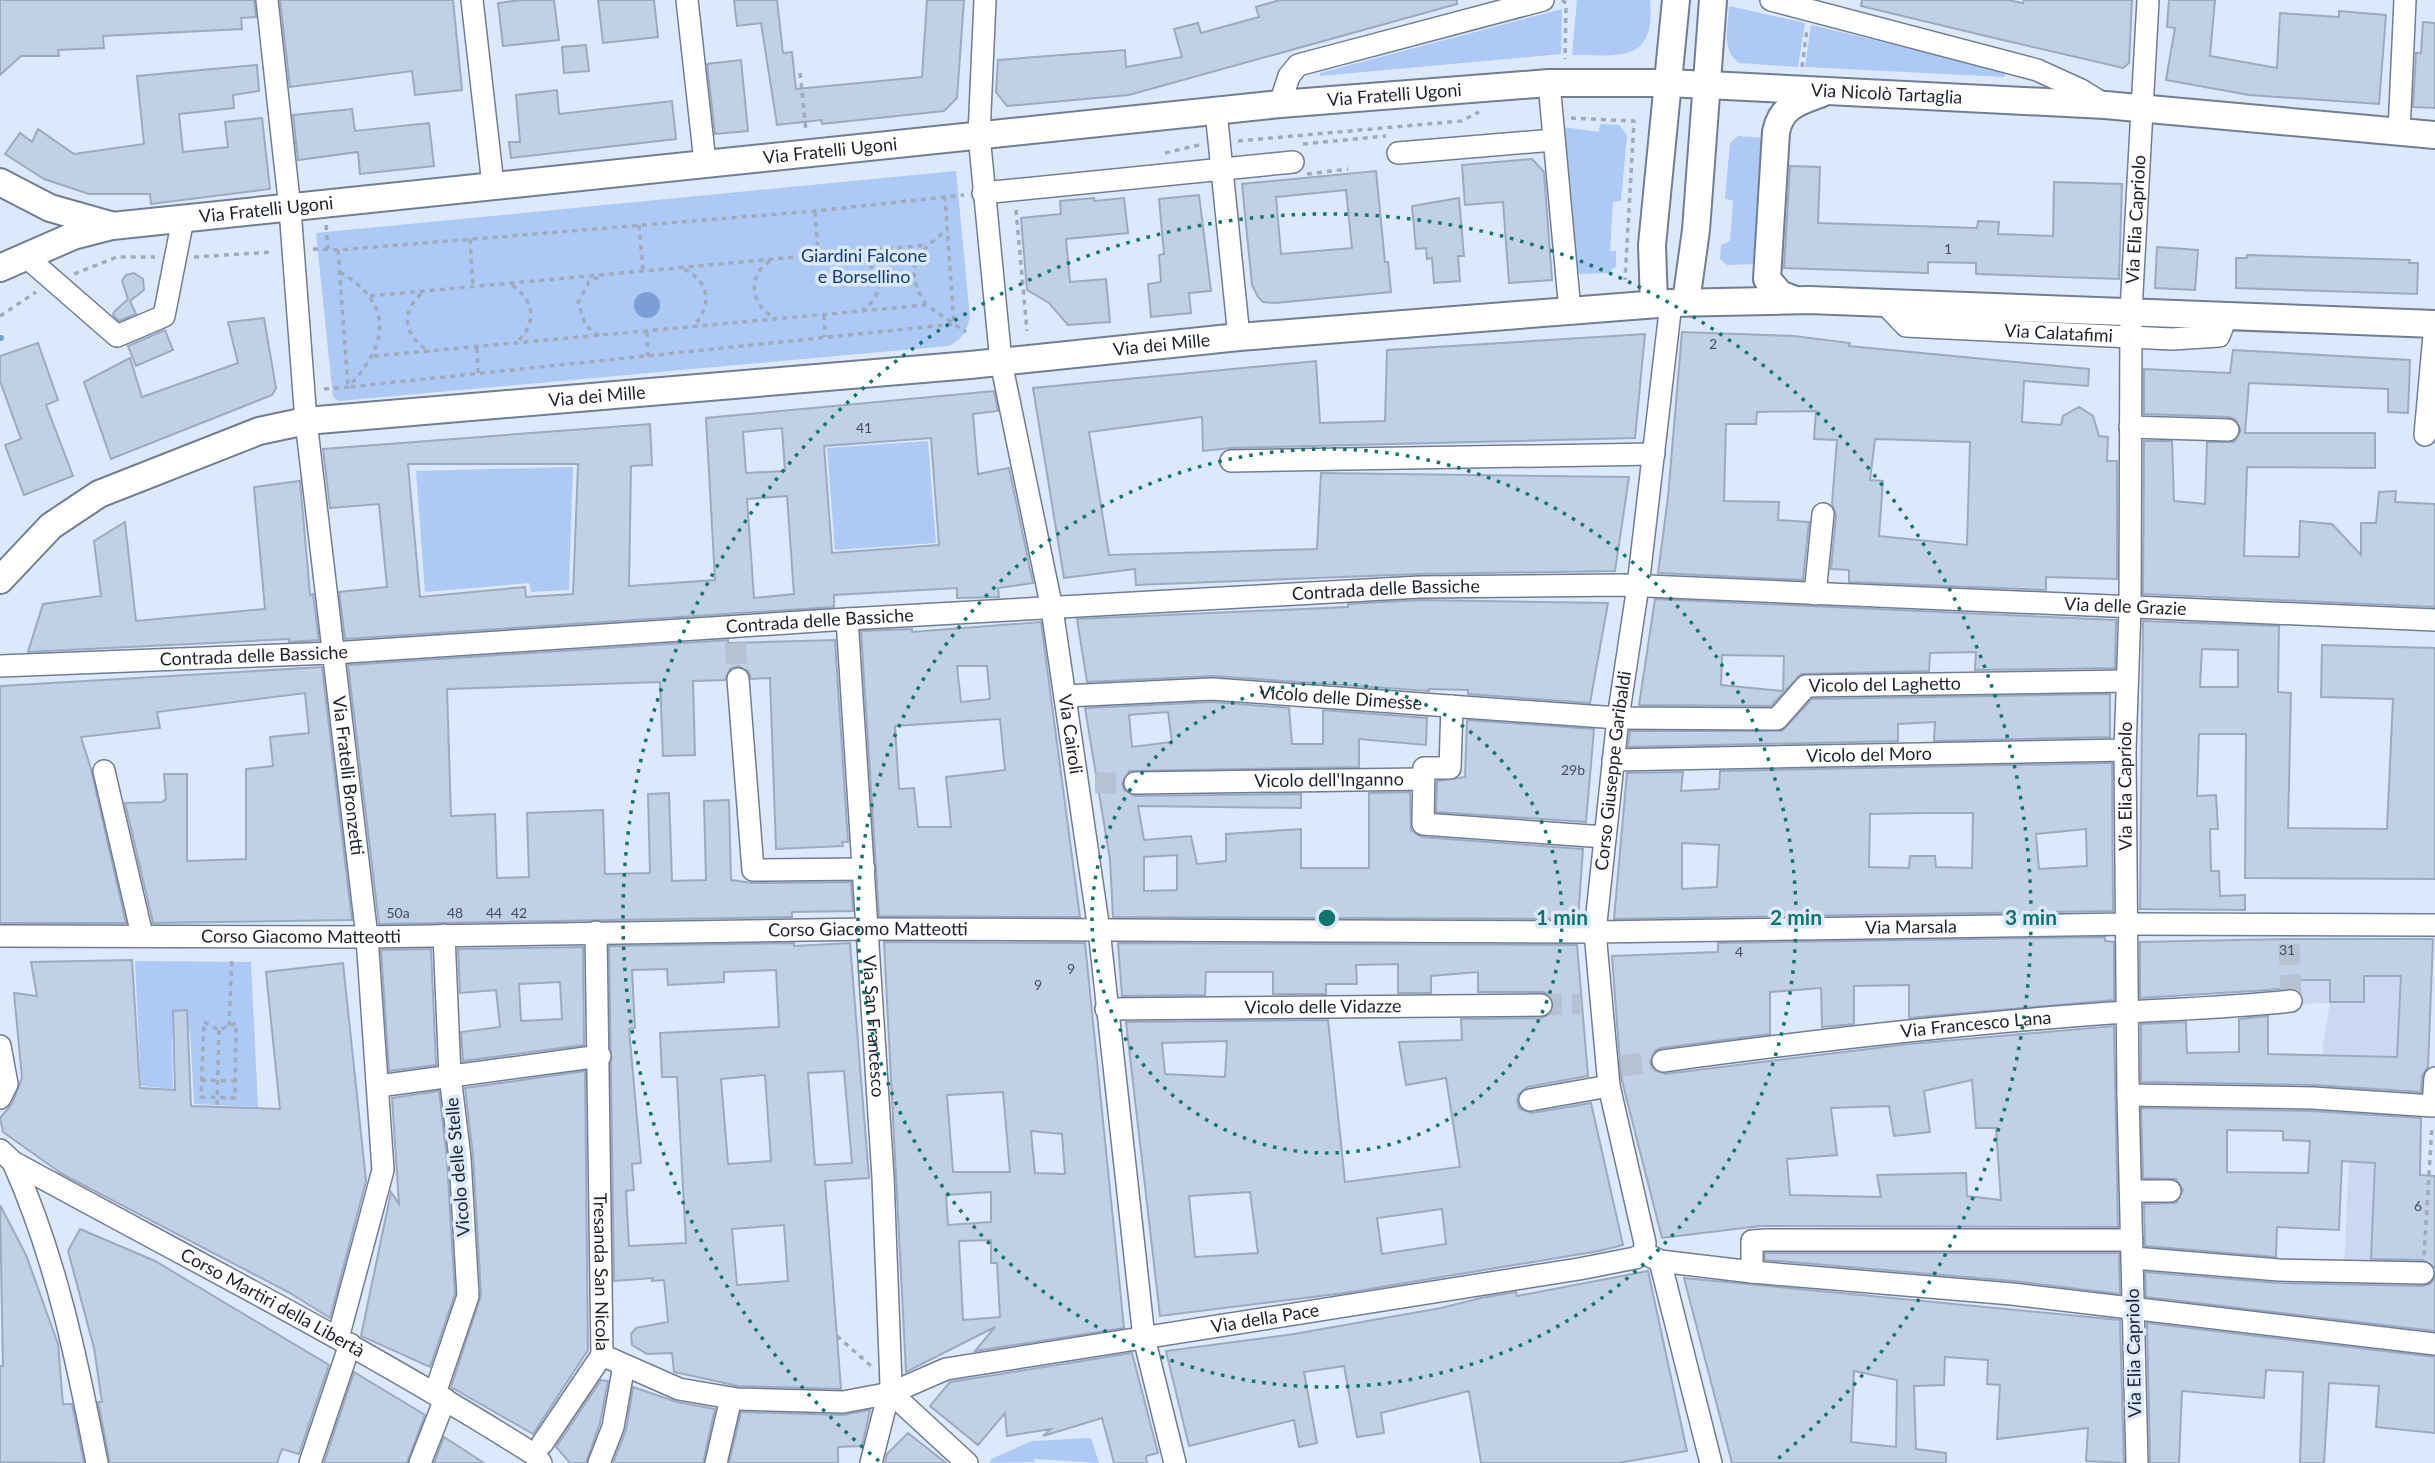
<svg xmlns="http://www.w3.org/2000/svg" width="2435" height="1463" font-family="Lato,sans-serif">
<rect width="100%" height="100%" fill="#dce8fb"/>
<path fill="#cad9f1" d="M2433 939 2426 1102 2321 1095 2323 1044 2330 1003 2294 1004 2293 941Z
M2350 1135 2422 1139 2415 1271 2344 1270Z"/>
<path fill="#adc9f5" d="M1577 0H1650C1656 64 1619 55 1572 55Z
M1729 6 1805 23 1798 67 1739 63C1721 51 1728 26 1729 6Z
M1562 9 1561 54 1320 76V73Z
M1811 25 2005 71V77L1805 67Z
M1600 124 1619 125 1627 135 1621 201 1613 202 1610 251H1616V266L1608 273 1577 274 1563 127 1599 132Z
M1738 136 1767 138 1759 264 1727 265 1720 259 1721 245 1730 241 1733 201 1725 198 1730 143Z
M956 171 970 318C966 332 962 340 948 346L339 401 333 397 316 233Z
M928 441 936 543 835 550 827 448Z
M573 467 569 590 531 592 529 583 425 592 416 471Z
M135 961 251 962 258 1107 194 1104 190 1030 172 1034 173 1089 141 1086Z
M1091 1438 1099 1463 1035 1459 1034 1462 990 1463 991 1459 1032 1441Z"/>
<path fill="#7b9ed5" d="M634 305a13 13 0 1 1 26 0a13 13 0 1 1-26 0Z"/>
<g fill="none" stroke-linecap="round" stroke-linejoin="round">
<path stroke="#7b9ed5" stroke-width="6" d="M0 338H1"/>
</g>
<path fill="#c0d0e7" stroke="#9caac1" stroke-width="2" fill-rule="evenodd" d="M0 0H254L256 17 241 18 242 29 103 36 104 48 58 50 59 56H21L0 75Z
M280 0H453L462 90 415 95 412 71 290 87Z
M522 0H554L559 40 503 46 498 3Z
M598 0H654L658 37 603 43Z
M734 0H777L783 53 792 52 796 89 922 77 927 0H964L957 98 944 111 822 124 821 120 777 125 761 23 737 26Z
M1280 0H1457V4L1129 95 1007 106 996 92 998 60 1125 50 1126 67 1182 57 1174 29 1198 23 1201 33 1259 17 1256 7Z
M1862 0H2008L2023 3 2024 0H2132L2129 63 2123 68 1990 37 1861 6Z
M2169 0H2215L2210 56 2277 68 2280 13 2339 17V11L2386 15 2379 104 2249 95 2166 80 2175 28 2167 27Z
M2423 22 2435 23V108L2413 107 2416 53H2421Z
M586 45 589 71 564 73 562 47Z
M741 60 748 131 715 134 707 64Z
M257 65 259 91 233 95 234 108 179 114 183 152 228 147 225 122 262 118 270 189 151 204 150 194H89L44 179 5 154 20 133 32 142 38 129 74 154 144 144 137 76Z
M557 90 559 114 672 101 676 139 511 158 509 142H520L516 95Z
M352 109 355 131 429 123 434 166 360 174 358 152 298 160 293 115Z
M1532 159 1544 172 1552 280 1509 283 1503 202 1465 205 1462 165Z
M1790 166 1820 167 1818 223 1977 228 1978 221 1999 222 1998 234 2053 236 2054 182 2122 184 2119 279 1976 274V263L1928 262V273L1784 268Z
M1376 171 1385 262H1388L1391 292 1275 303 1263 302 1258 297 1252 285 1242 184ZM1346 190 1352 248 1281 254 1276 197Z
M1199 195 1211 291 1189 293 1191 313 1151 317 1148 284 1161 282 1159 255 1164 254 1159 199Z
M1094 198V201L1124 198 1128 233 1066 239 1070 282 1106 279 1110 322 1068 325 1049 303 1027 290 1021 218 1061 214 1060 201Z
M1459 198 1464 256H1458L1460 281 1434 283 1432 258 1427 259 1426 248 1416 249 1412 206Z
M2157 247 2198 250 2195 290 2155 288Z
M2247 255 2410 260 2409 263H2418L2417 294 2236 288V258H2247Z
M134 273 143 279 144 290 130 301 136 314 119 321 113 315 114 312 128 299 122 281 126 275Z
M264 318 276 388 272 395 111 459 84 382 130 358 142 397 238 363 228 322Z
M165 330 173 350 136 366 128 346Z
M1682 332 1794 336 1850 343 1849 346 2089 369 2088 386 2024 381 2022 422 2061 425 2063 416 2079 407 2093 416 2099 436 2108 437 2107 461H2117V579L2046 577V590L1849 582V570L1831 569 1836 515 1832 504 1837 440 1814 439 1816 411 1757 412 1756 424H1726L1724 501 1779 502 1778 520 1809 522 1803 580 1658 573 1668 497ZM1875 439 1970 442 1967 545 1879 536 1883 481 1870 480Z
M1645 334 1635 438 1231 448 1203 451 1202 417 1089 432 1109 555 1317 549 1321 473 1629 477 1615 571 1420 574 1136 585 1135 569 1064 578 1033 388 1316 361 1320 423 1385 421 1387 350Z
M38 343 58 400 46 405 73 476 24 495 5 445 21 439 0 381V356Z
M2233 350 2410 360 2408 413 2388 412V389L2249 383 2245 433H2375V468L2247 467 2244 556 2299 557 2300 521 2332 524 2361 555V523H2376L2379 492 2396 491 2395 502 2435 504V607L2143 594 2144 441H2172L2174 501 2205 504 2207 442H2234L2241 430 2235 419 2229 417 2144 414V369L2230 373Z
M994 391 998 411 973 414 978 474 1009 468 1033 583 998 588 999 597 957 598V588L834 595V607L345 639 339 592 387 587 379 504 330 508 323 449 650 424 652 465 631 466 629 586 715 580 706 418ZM782 428 785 471 746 473 743 432ZM931 438 939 545 832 553 824 446ZM408 464H578L573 594 526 597 525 587 420 597ZM787 496 794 594 754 598 747 499Z
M300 481 310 595 313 594 319 640 289 642V639L28 652 43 604 101 596 94 541 125 522 136 621 265 609 254 487Z
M1655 599 2116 620 2115 668 1975 670 1976 652 1930 653 1929 671 1801 674 1771 706 1639 705ZM1722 655 1784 656 1783 691 1721 685Z
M1420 600 1608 603 1590 703 1468 694V690L1429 689V691L1213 676 1087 682 1077 619 1348 607V604Z
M2143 621 2279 626 2278 692 2291 693 2288 828 2387 829 2393 699 2321 697 2322 645 2435 648V879L2245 878 2246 734H2199L2197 796 2216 795 2218 829H2210L2211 871H2219L2220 896 2245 895V910L2140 909ZM2202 649 2238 650V687H2200Z
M1041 622 1080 917 879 916 861 631 912 629V632ZM957 666H987L990 699 961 702ZM1000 719 1005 770 946 777 951 827H918L914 788 899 789 895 726Z
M728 640V643L835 640 848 842H842L843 846 776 849 770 678 751 679 748 671 738 666 730 669 725 680 693 681 695 755 663 756 660 682 447 689 451 816 495 814 497 878 529 877 527 813 603 810 605 874 650 873 648 794 669 793 672 881 706 880 704 801 729 800 731 880 753 883 851 882 853 911 792 912V917L379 924 348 665Z
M322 667 352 920 153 923 125 803 162 802 166 799 164 774H187V861L246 859V769L273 766 270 737 309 733 305 693 157 712 160 728 81 737 91 769 126 923H0V686Z
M2110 694V737L1934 741 1935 722 1898 724V741L1628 747 1630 731H1782L1812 699Z
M1212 702 1289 708 1292 744H1323V710L1427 718 1426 745 1359 739V767L1129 771 1122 784 1124 790 1135 796 1301 794V808L1138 806 1144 840 1191 836 1197 864 1226 861V834L1301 829V868H1369V793L1410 792 1411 830 1421 837 1583 849 1578 919 1113 917 1110 860 1085 708ZM1168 712 1172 742 1132 747 1129 715ZM1177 855V890L1144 891V857Z
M1467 720 1594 729 1586 822 1436 812 1437 781 1465 777Z
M2112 763 2113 911 1614 919 1627 773 1683 772 1681 791 1719 789 1720 771ZM1924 813H1973L1972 868 1936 867 1935 856H1910L1909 868 1869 867 1870 814ZM2086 829 2087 866 2039 869 2036 834ZM1682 843 1719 845 1717 887 1682 889Z
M2105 937V941L2114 942V1000L1909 1018V985L1854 986V1024L1822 1027 1821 988 1770 992V1034L1661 1048 1655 1051 1650 1062 1653 1069 1665 1074 1909 1044 2114 1026 2118 1227 1760 1226 1662 1238 1621 1077 1612 956 1718 952V943ZM1972 1080 1976 1128H1996L2001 1200 1967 1196 1966 1173 1877 1175 1881 1197 1790 1195 1787 1159 1837 1155 1831 1108 1889 1106 1894 1136 1930 1132 1924 1091Z
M2286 939H2433L2428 1067 2422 1076 2421 1092 2314 1085 2141 1082V1024L2186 1022 2187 1053 2239 1052V1019L2268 1016V1054L2397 1057 2401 976H2364V1002H2330V980H2288V988L2269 990 2140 998V942Z
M884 942 1085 943 1124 1328 975 1351 995 1327 906 1372ZM1003 1092 1010 1172H953L947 1095ZM1031 1131 1062 1134 1065 1174 1035 1173ZM991 1192V1222L948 1225 946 1195ZM991 1240V1263H997L1000 1317 963 1320 959 1241Z
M794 943V946L850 943 869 1178 825 1181 841 1389 738 1386 674 1372 672 1353 647 1354 632 1345 631 1334 636 1328 668 1322 664 1280 652 1281 653 1278 614 1281 609 946ZM667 969 668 985 724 982V972L776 970 779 1027 660 1033 662 1077H677L686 1243 629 1246 626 1191 634 1190 632 1164 641 1163 629 1029 635 1028 632 970ZM844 1071 852 1163 815 1165 808 1073ZM765 1075 771 1161 728 1164 721 1079ZM784 1225 788 1281 737 1285 732 1229Z
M1118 943 1577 945 1588 1076 1527 1087 1518 1095 1517 1102 1520 1109 1532 1113 1591 1103 1623 1245 1599 1251 1345 1293 1160 1316 1126 1022 1328 1020 1345 1182 1460 1167 1446 1078 1406 1085 1399 1042 1462 1040 1461 1019 1542 1018 1552 1012 1554 1004 1548 994 1542 992H1478V972L1431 976V993H1398V964L1356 965 1357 984H1326V994H1273V972H1206L1205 995 1122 996ZM1227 1041 1225 1077 1165 1074 1162 1043ZM1250 1192 1258 1253 1195 1257 1189 1196ZM1442 1209 1446 1244 1382 1254 1377 1218Z
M583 947 584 1045 463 1061 461 1032 500 1027 496 990 460 993 458 949ZM560 982 562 1019 521 1021 519 984Z
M431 949 436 1065 389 1071 381 950Z
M132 960 140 1088 175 1090 173 1011 187 1010 191 1106 280 1109 266 972 343 963 366 1181 330 1318 290 1293 62 1174 3 1132 0 1118 12 1104 22 1078 14 993 37 996 31 962Z
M585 1071 588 1350 533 1434 451 1387 481 1295 473 1156 465 1088Z
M439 1091 447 1159 455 1294 430 1367 361 1336 391 1192 399 1204 392 1098Z
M2141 1108 2312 1111 2421 1118 2420 1175 2435 1176V1268L2423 1260 2371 1259 2375 1163 2342 1161 2339 1230 2277 1227 2276 1257 2145 1246 2144 1204 2176 1203 2183 1190 2176 1179 2143 1178ZM2227 1130 2283 1131V1140L2310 1141 2308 1173 2227 1172Z
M0 1205 26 1255 58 1344 63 1404H72L84 1463 0 1462V1366H3Z
M80 1229 155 1261 329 1365 299 1454 282 1449 277 1463H110L98 1402H102L94 1348 68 1251Z
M1765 1253H2119L2120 1294 2014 1281 1765 1260Z
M1648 1271 1687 1451 1618 1463H1481L1469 1391 1381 1413 1384 1433 1357 1437 1344 1366 1304 1372 1317 1443 1299 1447 1294 1420 1189 1446 1166 1351 1294 1334 1441 1308 1481 1298 1516 1292 1517 1296Z
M2145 1272 2278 1283 2423 1286 2430 1284 2435 1277V1331L2146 1297Z
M1684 1278 2120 1320 2124 1463 2086 1461 2088 1428 1997 1439 2000 1385 1987 1384 1988 1360 1945 1357 1944 1385 1914 1386 1916 1449 1946 1453V1463H1732ZM1854 1371 1897 1380 1896 1447 1851 1442Z
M2147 1323 2435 1357V1433L2376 1427 2379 1386 2329 1383 2324 1463H2300L2303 1372 2266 1370 2264 1398 2182 1391 2179 1463H2150Z
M1132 1353 1158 1453 1146 1456 1147 1463H1114L1102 1418 1043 1436 1051 1429 1007 1436 1005 1413 978 1445 930 1406 950 1382Z
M354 1372 425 1415 407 1463H324Z
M601 1380 608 1381 600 1423 586 1463H570L556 1447Z
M633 1387 677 1402 715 1409 703 1463H613L626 1430Z
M870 1410 862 1446 838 1447V1463H729L741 1412 843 1415Z
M908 1433 946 1463H885L887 1454Z
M444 1437 458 1446 484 1463H434Z"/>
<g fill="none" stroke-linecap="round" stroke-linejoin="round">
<path stroke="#b6c1d2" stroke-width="21" stroke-dasharray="21 10" stroke-linecap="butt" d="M735 643 738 679
M1095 783H1135
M2289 944 2291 1001
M1541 1005 1580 1004
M1621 1066 1663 1061"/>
<g stroke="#707e93" stroke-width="24">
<g id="minor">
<path id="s1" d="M267 0 290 209 306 421 367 937 383 1170 338 1338"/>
<path d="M472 0 493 185"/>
<path d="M687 0 705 162"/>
<path id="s2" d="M985 0 979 135 1001 362 1052 609 1099 930 1144 1338 1175 1463"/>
<path d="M1771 0 2037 70 2081 90 2105 105"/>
<path d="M1549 83 1570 311"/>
<path d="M1280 104 1289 76 1298 65 1543 0"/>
<path d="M1216 111 1239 337"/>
<path d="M2399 132 2405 0"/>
<path d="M1398 153 1554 140"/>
<path d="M983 193 1293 162"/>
<path d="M24 255 117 336 164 316 183 219"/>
<path id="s3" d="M1883 302 1906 326 2172 339 2219 336 2227 315"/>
<path d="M2130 427 2228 430"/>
<path d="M2425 435 2435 324"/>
<path d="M1231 461 1654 454"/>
<path d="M1815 594 1823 514"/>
<path id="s4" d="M847 619 883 1177 891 1384 871 1463"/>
<path id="s5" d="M0 666 332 653 847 619 1420 587 1624 585 2435 620"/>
<path d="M738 679 753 870 864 869"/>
<path id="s6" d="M1065 696 1212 689 1618 718 1777 719 1806 686 2127 681"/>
<path d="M1452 706 1450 768H1424L1423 824 1605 837"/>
<path id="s7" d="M1613 760 2125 750"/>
<path d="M104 771 142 935"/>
<path id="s8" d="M1135 783 1423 779"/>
<path id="s9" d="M596 932 602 1355 679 1389 737 1399 843 1402 891 1393 946 1369 1579 1269 1635 1258 1644 1253"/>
<path id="s10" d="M0 936 367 937 867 929 1595 932 2129 924 2435 925"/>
<path id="s11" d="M1106 1009 1541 1005"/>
<path d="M0 1046 7 1084 0 1098"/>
<path id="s12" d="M1663 1061C1817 1040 1972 1022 2127 1012 2182 1009 2236 1007 2291 1001"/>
<path d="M379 1086 600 1056"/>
<path d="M2128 1095 2313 1098 2433 1106 2435 1078"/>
<path d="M1530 1100 1609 1086"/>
<path id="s13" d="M0 1150 13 1162C188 1258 366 1348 535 1455L541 1463"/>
<path d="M13 1162C56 1258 77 1360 97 1463"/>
<path d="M2131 1191H2170"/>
<path id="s14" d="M1644 1253 1645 1243 1609 1086 1595 932 1618 718 1638 586 1671 303"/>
<path d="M1644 1253 1660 1261 1752 1272 2012 1294 2435 1344"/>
<path d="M2133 1258 2279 1270 2423 1273"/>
<path d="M1660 1261 1711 1463"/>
<path d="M1752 1272V1241L1766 1240H2132"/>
<path d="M435 1393 468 1296 460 1158 450 1076 444 935"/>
<path d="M891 1393 967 1463"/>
<path d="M542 1444 602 1355"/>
<path d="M310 1463 350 1344"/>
<path d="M420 1463 445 1399"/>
<path d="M599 1463 613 1427 624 1365"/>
<path d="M716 1463 731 1398"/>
<path id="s15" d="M2137 1463 2128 1095 2125 750 2130 608 2131 311 2148 0"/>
</g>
</g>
<g stroke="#707e93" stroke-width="30">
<g id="major">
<path d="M0 182 50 208 110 225"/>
<path id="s16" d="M0 268 73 236 112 226 1280 104 1549 83H1668L2105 105 2435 135"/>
<path d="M1795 300 1780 294 1767 279 1776 132C1781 107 1797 102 1820 94"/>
<path d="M1686 302 1696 230 1713 0"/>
<path d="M1654 304 1652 245 1676 0"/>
<path id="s17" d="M0 580 51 526 99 494 259 431 306 421 970 365 1239 337 1671 303 1809 300 2435 324"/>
</g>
</g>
<path stroke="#a0abba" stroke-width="3.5" stroke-dasharray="5 5" stroke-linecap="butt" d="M1562 0 1566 3 1565 59
M1802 67 1807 29
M800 73 806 131
M1571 118 1634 121 1625 280
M1238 141 1461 121 1479 112
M1303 144 1386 136
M1165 153 1199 145
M1307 174 1348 169
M1016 210 1027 331
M815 212 818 255
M326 225 328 249
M639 225 643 271
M470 239 473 287
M313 249 338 250 815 211 964 195
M338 250 348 387 954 324 945 198
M853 253C878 265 890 293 862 310
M194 257 273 252
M770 261C745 277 752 306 775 318
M684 269C711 283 712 305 693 327
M74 274 117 257H155
M512 285C536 302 537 324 515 344
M421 294C399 314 405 337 430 352
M370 296 926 245
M926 305C903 268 915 254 947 230
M824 315 825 337
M0 316 36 292
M647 332 648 356
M599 336 586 326 578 303 589 282 601 276
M477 348 478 373
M374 356 926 305 966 332
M324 389 348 387C388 346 395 304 340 272
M204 1022 219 1030 236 1023 235 1098 201 1097Z
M229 1026 232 956
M201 1080 234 1081
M217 1105 219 1030
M2424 1255 2432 1126
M837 1336 871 1366"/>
<use href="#minor" stroke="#fff" stroke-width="21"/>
<use href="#major" stroke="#fff" stroke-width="26"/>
</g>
<g fill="none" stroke="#0f766e" stroke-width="3.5" stroke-dasharray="3.5 7">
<circle cx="1327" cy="918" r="235"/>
<circle cx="1327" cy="918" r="469"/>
<path d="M879 1461A704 704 0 1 1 1775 1461"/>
</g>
<g text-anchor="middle" stroke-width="7" stroke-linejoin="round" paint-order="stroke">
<g font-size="14" fill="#464e5b">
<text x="1948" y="254">1</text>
<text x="1713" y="349">2</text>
<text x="864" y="433">41</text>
<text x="1573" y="775">29b</text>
<text x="398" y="918">50a</text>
<text x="455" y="918">48</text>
<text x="494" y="918">44</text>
<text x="519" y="918">42</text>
<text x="2287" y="955">31</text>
<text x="1739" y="957">4</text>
<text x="1071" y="974">9</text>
<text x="1038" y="990">9</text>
<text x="2418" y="1211">6</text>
</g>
<g font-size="18" fill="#1d232c" stroke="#dce8fb">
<text dy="6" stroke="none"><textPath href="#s16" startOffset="1902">Via Nicolò Tartaglia</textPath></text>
<text dy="6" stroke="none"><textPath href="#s16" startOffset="1409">Via Fratelli Ugoni</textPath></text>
<text dy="6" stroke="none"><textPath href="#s16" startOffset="842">Via Fratelli Ugoni</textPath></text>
<text dy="6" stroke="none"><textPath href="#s16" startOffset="275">Via Fratelli Ugoni</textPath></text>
<text dy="6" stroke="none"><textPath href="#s15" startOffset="1244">Via Elia Capriolo</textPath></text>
<text dy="6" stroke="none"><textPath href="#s3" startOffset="186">Via Calatafimi</textPath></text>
<text dy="6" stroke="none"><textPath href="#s17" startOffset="1211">Via dei Mille</textPath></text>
<text dy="6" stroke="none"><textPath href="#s17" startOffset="644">Via dei Mille</textPath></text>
<text dy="6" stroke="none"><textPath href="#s5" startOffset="1388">Contrada delle Bassiche</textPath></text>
<text dy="6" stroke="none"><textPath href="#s5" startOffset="2128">Via delle Grazie</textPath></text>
<text dy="6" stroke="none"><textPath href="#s5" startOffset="821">Contrada delle Bassiche</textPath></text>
<text dy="6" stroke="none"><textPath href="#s5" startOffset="254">Contrada delle Bassiche</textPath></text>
<text dy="6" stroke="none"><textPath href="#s6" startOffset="836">Vicolo del Laghetto</textPath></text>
<text dy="6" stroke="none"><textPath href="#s6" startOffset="276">Vicolo delle Dimesse</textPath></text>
<text dy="6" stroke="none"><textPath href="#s2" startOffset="742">Via Cairoli</textPath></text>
<text dy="6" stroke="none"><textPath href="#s7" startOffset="256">Vicolo del Moro</textPath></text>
<text dy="6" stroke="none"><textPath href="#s14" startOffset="488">Corso Giuseppe Garibaldi</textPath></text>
<text dy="6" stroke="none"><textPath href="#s1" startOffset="780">Via Fratelli Bronzetti</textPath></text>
<text dy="6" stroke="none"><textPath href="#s8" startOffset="194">Vicolo dell'Inganno</textPath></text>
<text dy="6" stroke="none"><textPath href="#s15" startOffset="677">Via Elia Capriolo</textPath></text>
<text dy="6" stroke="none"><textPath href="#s10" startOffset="1911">Via Marsala</textPath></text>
<text dy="6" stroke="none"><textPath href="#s10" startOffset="868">Corso Giacomo Matteotti</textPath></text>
<text dy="6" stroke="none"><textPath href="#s10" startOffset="301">Corso Giacomo Matteotti</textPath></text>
<text dy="6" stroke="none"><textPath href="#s11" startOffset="217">Vicolo delle Vidazze</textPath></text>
<text dy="6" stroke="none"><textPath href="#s12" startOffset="315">Via Francesco Lana</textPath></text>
<text dy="6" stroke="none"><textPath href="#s4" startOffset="408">Via San Francesco</textPath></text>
<text transform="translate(458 1167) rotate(-95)" y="6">Vicolo delle Stelle</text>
<text dy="6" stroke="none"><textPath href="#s9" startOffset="340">Tresanda San Nicola</textPath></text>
<text dy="6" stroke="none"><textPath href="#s13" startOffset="313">Corso Martiri della Libertà</textPath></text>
<text dy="6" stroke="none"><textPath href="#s9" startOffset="1104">Via della Pace</textPath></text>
<text transform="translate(2134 1353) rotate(-91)" y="6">Via Elia Capriolo</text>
</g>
<g font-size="18" fill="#113d7d" stroke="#dce8fb">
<text x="864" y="262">Giardini Falcone<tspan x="864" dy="21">e Borsellino</tspan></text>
</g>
</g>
<circle cx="1327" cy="918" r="10" fill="#0f766e" stroke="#dce8fb" stroke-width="3.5"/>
<g font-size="21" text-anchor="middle" font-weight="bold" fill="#0f766e" stroke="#dce8fb" stroke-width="7" stroke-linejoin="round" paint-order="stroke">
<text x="1562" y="925">1 min</text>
<text x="1796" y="925">2 min</text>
<text x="2031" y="925">3 min</text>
</g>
</svg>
